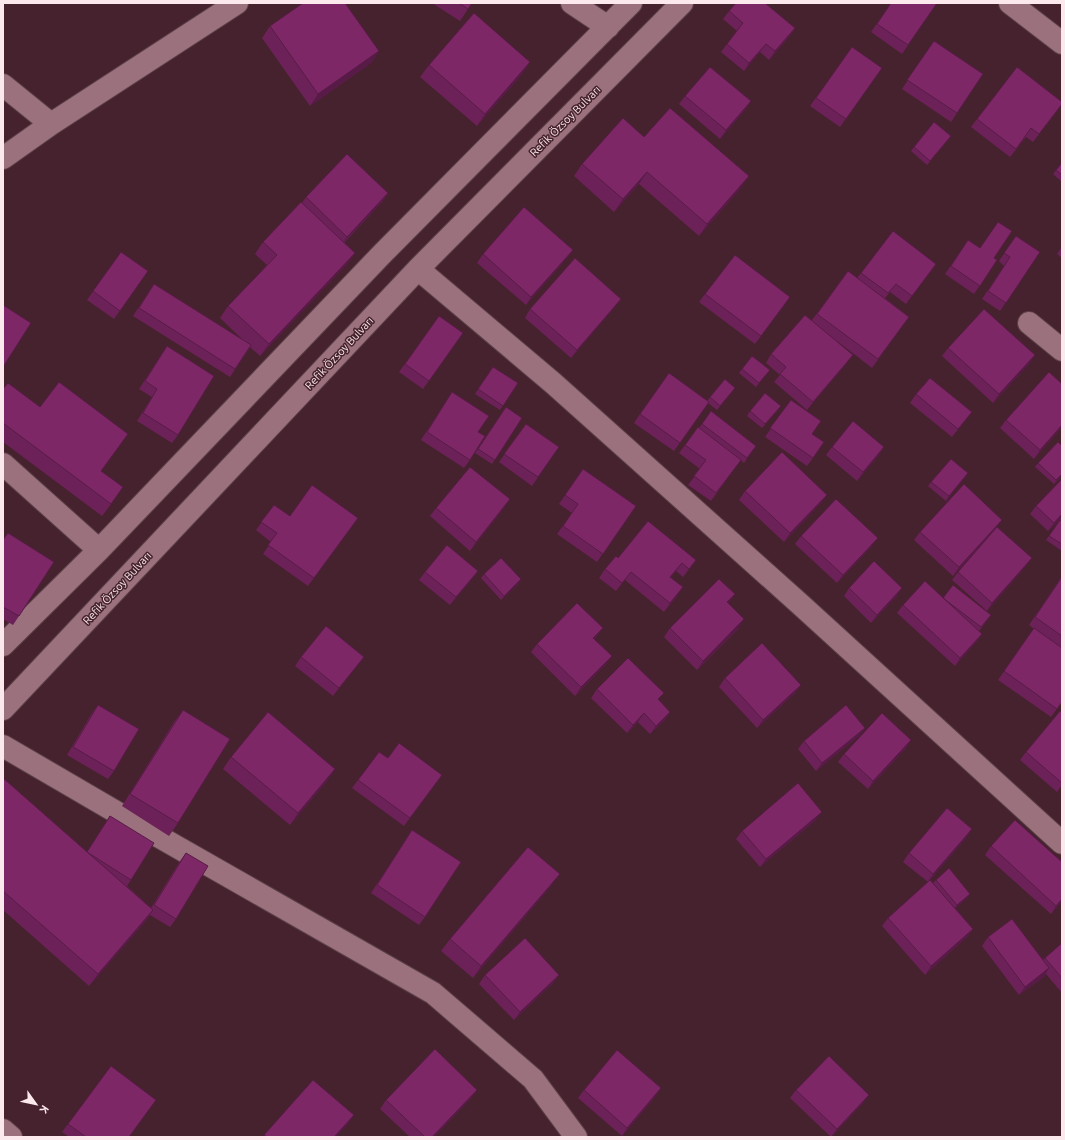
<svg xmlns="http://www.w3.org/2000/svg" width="1065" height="1140" font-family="Ubuntu,sans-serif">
<rect width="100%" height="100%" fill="#45222d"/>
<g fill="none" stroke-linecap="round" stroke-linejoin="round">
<g stroke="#5c4049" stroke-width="24">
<path id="minor" d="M572 3 608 27
M1010 3 1062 43
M3 85 51 124
M3 158 51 124 237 3
M418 269 553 383 801 605 1062 843
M1029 323 1062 350
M3 464 99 550
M3 645 99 550 383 253 631 3
M3 709 418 269 682 3
M3 746 135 823 433 993 533 1079 576 1137"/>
</g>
<g stroke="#5c4049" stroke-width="24">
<path id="secondary" d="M3 1130 11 1137"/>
</g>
<use href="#minor" stroke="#9a717c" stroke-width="22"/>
<use href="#secondary" stroke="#9a717c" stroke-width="22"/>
</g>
<path fill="#6c2258" d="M432 3H472L460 21Z
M891 3H937L902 54 871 32Z
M729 11 795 28 789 37 769 60 760 52 744 71 721 52 727 44 737 31 723 19Z
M270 26 379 51 371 63 310 106 262 38Z
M934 41 983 74 951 122 902 89Z
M852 47 882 68 840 127 810 106Z
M530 62 522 74 477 126 420 77 429 65Z
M685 96 751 101 745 110 720 139 679 104Z
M1057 111 1033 142 1026 137 1010 157 971 127 977 119Z
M644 137 740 189 699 236 639 184 614 212 574 176 582 164Z
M948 140 927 165 911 151 914 147Z
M1062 163V182L1053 174Z
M388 193 382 202 344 243 355 253 346 265 260 356 250 347 230 377 133 316 154 284 245 342 220 318 228 306 267 265 255 254 263 242 302 203 306 197Z
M1016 236 1040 252 1000 311 982 299 1004 266 999 261Z
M968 240 997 260 974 294 945 274Z
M1062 247V258L1057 254Z
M573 250 567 258 526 305 477 263 483 254Z
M121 252 148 271 114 319 87 300Z
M936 264 906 304 890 292 885 298 909 317 872 368 837 341 847 363 807 410 774 382 780 375 766 363 771 354 812 320 848 271 857 278 861 273Z
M705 294 784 306 755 344 699 302Z
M615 307 571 358 525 318 530 309Z
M439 316 463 333 423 389 399 372Z
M167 346 178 435 172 443 137 421 152 397 139 389Z
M948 348 1029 364 993 403 942 356Z
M493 367 518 383 500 410 475 394Z
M742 369 770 370 756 387 739 373Z
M1062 384V427L1034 459 1000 428 1006 420Z
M3 389 119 446 101 471 115 499 102 516 3 442Z
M452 392 478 432 470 460 464 468 421 440Z
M732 392 717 410 708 403 674 451 634 423 640 414 707 401 710 397Z
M916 394 966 420 952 437 910 403Z
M791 400 812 434 813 458 807 466 765 437Z
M506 407 522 418 492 464 475 453Z
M778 410 762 428 747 416 750 411Z
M711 411 756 446 744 463 741 460 711 501 688 485 700 469 679 453 685 445 699 428Z
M526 424 559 447 532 486 499 462Z
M1062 446V476L1054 484 1035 467 1038 463Z
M832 447 879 455 857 481 826 455Z
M583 469 636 506 597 562 557 534 572 513 559 504Z
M968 473 946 501 928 486 931 482Z
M1062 479V521L1060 519 1048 531 1030 514 1036 506Z
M745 491 827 495 821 503 784 542 739 500Z
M274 505 290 516 358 518 308 586 263 554 271 542 256 530Z
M436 508H504L470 551 430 516Z
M1060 520 1062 522V551L1046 540Z
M997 527 1026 566 987 611 952 580 958 572 985 541 953 576 914 540 920 532Z
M8 533 19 616 13 625 3 619V539Z
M801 536 872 546 837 583 795 544Z
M618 558 696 560 683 577 676 571 671 577 677 596 664 612 625 580 616 591 599 578 605 569Z
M478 571 472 579 450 605 419 580 425 572Z
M484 574 521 579 518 584 501 600 481 578Z
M1062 576V702L1051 717 998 680 1034 629 1029 625Z
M849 588 897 596 871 623 844 596Z
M943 598 991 615 979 631 982 634 976 642 955 666 897 613 903 605Z
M603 628 594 639 612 656 606 664 575 696 531 652 537 644Z
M670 628H739L697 670 664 637Z
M301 657H364L333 696 295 666Z
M725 678 801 685 795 693 757 728 719 687Z
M597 689 670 712 665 720 650 734 638 722 627 733 591 698Z
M98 705 114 771 108 779 67 755 92 713Z
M183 710 178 823 169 836 122 806 174 722Z
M1062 712V785L1057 792 1020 760 1026 752Z
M865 728 859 736 816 771 798 749 804 741Z
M911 740 905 749 868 789 838 762 844 754Z
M231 757 327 781 290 825 223 769Z
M442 775 404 826 352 788 358 780Z
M3 778 87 852 110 816 131 880 127 886 151 908 180 861 186 853 176 919 170 927 150 915 145 922 89 986 3 910Z
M816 820 760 867 736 839 742 831Z
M412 830 425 917 419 925 371 893Z
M966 838 928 882 903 862 909 853Z
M991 846 1062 901 1051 914 985 855Z
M936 880 967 898 955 908 973 929 967 937 925 975 882 926 888 918 933 883Z
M551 886 473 978 441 951 450 939Z
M988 937 1043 960 1045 958 1062 943V993L1046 974 1044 977 1019 995 982 946Z
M485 975H559L553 983 514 1020 479 984Z
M477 1090 471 1098 434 1137H410L380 1109 386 1100Z
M584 1090 655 1097 622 1136 578 1098Z
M796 1090 863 1103 831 1137 790 1098Z
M68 1124 129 1137H69L62 1132Z"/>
<path fill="#581b47" d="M795 28 789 37 769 60 775 51Z
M766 44 760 52 744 71 749 63Z
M379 51 371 63 310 106 318 94Z
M530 62 522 74 477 126 485 114Z
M751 101 745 110 720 139 726 130Z
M647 172 639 184 614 212 623 199Z
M749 176 740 189 699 236 707 224Z
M388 193 382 202 341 245 347 237Z
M573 250 567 258 526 305 531 297Z
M355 253 346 265 260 356 269 344Z
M936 264 930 273 906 304Z
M790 297 784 306 755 344 761 336Z
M621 299 615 307 571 358 577 350Z
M853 355 847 363 807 410 813 402Z
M1035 355 1029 364 993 403 999 394Z
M972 412 966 420 952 437 958 429Z
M1062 425V427L1034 459 1040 450Z
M884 447 879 455 857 481 863 472Z
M968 473 965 478 946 501 949 496Z
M1062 474V476L1054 484 1056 480Z
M827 495 821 503 784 542 790 533Z
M510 499 504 508 470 551 476 542Z
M1062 514V516L1060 519 1048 531 1054 523Z
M1002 520 996 528 953 576 959 567Z
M878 538 872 546 837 583 843 575Z
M1032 558 1026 566 987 611 992 603Z
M682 563 676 571 664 585 670 577Z
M478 571 472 579 450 605 456 597Z
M631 572 625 580 616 591 622 583Z
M521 579 518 584 501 600 504 596Z
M683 587 677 596 664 612 670 603Z
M902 588 897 596 871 623 877 615Z
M735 594 729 603 721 611 727 602Z
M744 619 739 628 697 670 703 661Z
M603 628 597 636 587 646 593 638Z
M982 634 976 642 955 666 960 658Z
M612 656 606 664 575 696 581 687Z
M364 657 358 665 333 696 339 688Z
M801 685 795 693 757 728 763 720Z
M670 712 665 720 650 734 656 726Z
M644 713 638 722 627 733 633 725Z
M865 728 859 736 816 771 822 763Z
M911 740 905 749 868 789 873 781Z
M335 769 327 781 290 825 298 813Z
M822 812 816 820 760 867 766 859Z
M972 829 966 838 928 882 933 874Z
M560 874 551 886 473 978 481 966Z
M970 894 967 898 954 910 957 905Z
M1062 899V901L1051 914 1056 906Z
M153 910 145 922 89 986 98 974Z
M973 929 967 937 925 975 931 966Z
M1049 968 1044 977 1019 995 1025 987Z
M559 975 553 983 514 1020 520 1012Z
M661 1088 655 1097 622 1136 627 1128Z
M477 1090 471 1098 434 1137H432Z
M869 1095 863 1103 831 1137 837 1129Z
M354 1115 348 1124 336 1137H334Z"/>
<path fill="#7e2766" stroke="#581b47" d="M303 3H345L379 51 318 94 270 26Z
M459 3H472L468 9Z
M736 3H765L795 28 775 51 766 44 749 63 727 44 743 23 729 11Z
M891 3H937L908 45 877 24Z
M474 13 530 62 485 114 429 65Z
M934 41 983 74 957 113 907 80Z
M852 47 882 68 846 119 816 98Z
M710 67 751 101 726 130 685 96Z
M1017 67 1062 102V104L1039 134 1031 128 1016 149 977 119Z
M670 108 749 176 707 224 647 172 623 199 582 164 623 118 644 137Z
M934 122 951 136 930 161 914 147Z
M347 154 388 193 347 237 306 197Z
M1062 163V175L1056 170Z
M301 202 355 253 269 344 228 306 277 255 263 242Z
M524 207 573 250 531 297 483 254Z
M998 222 1012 231 994 258 997 260 980 286 951 266 968 240 980 248Z
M893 231 936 264 912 296 896 284 888 293 861 273Z
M1016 236 1040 252 1006 303 988 291 1010 257 1004 253Z
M121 252 148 271 120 311 93 291Z
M735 255 790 297 761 336 705 294Z
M575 258 621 299 577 350 530 309Z
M848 271 909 317 878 359 817 314Z
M154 284 251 345 235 369 139 308Z
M3 305 31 323 3 367Z
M984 309 1035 355 999 394 948 348Z
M805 315 853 355 813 402 780 374 786 367 771 354Z
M439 316 463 333 429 381 405 364Z
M167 346 214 376 178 435 143 413 157 389 145 381Z
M752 356 770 370 759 383 742 369Z
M493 367 518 383 503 406 478 389Z
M1049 372 1062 384V425L1040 450 1006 420Z
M669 373 709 402 680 443 640 414Z
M930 378 972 412 958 429 916 394Z
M725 379 735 388 720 406 710 397Z
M59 382 128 434 101 471 123 487 111 504 3 423V389L8 383 40 407Z
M452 392 489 416 478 432 485 436 470 460 427 432Z
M765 393 781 406 765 424 750 411Z
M791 400 821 421 812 434 824 442 813 458 770 428Z
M506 407 522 418 495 460 478 449Z
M711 411 756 446 747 458 702 424Z
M853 421 884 447 863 472 832 447Z
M526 424 559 447 538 477 504 454Z
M698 427 741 460 716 493 694 476 706 460 685 445Z
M1058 442 1062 446V474L1056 480 1038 463Z
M782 452 827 495 790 533 745 491Z
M951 459 968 473 949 496 931 482Z
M470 467 510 499 476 542 436 508Z
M583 469 636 506 603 554 563 526 578 504 565 495Z
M1062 479V514L1054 523 1036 506Z
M964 484 1002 520 959 567 920 532Z
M312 485 358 518 314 578 268 545 277 533 261 522 274 505 290 516Z
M836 499 878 538 843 575 801 536Z
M1060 520 1062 522V544L1049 536Z
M648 521 696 560 689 569 682 563 670 577 683 587 670 603 631 572 622 583 605 569 616 556 618 558Z
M997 527 1032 558 992 603 958 572Z
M8 533 54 562 19 616 3 607V540Z
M447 545 478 571 456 597 425 572Z
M501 558 521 579 504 596 484 574Z
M874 561 902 588 877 615 849 588Z
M1062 577V636L1035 617Z
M719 579 735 594 727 602 744 619 703 661 670 628Z
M925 581 982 634 960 658 903 605Z
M953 585 991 615 981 627 943 598Z
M577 603 603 628 593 638 612 656 581 687 537 644Z
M326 626 364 657 339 688 301 657Z
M1034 628 1062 648V702L1057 709 1004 671Z
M762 643 801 685 763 720 725 678Z
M628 658 664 693 658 699 670 712 656 726 644 713 633 725 597 689Z
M98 705 139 729 114 771 73 747Z
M846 705 865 728 822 763 804 741Z
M183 710 230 739 178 823 130 794Z
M1060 711 1062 712V783L1026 752Z
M268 712 335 769 298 813 231 757Z
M882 713 911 740 873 781 844 754Z
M399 743 442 775 410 818 358 780 379 752 388 758Z
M3 778 153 910 98 974 3 891Z
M798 783 822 812 766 859 742 831Z
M947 808 972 829 933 874 909 853Z
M110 816 154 843 131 880 87 852Z
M1015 820 1062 862V899L1056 906 991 846Z
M412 830 461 862 425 917 377 885Z
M528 847 560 874 481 966 450 939Z
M186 853 208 866 176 919 154 905Z
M949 868 970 894 957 905 936 880Z
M930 880 973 929 931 966 888 918Z
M1012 919 1049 968 1025 987 988 937Z
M525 938 559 975 520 1012 485 975Z
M1062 943V978L1045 958Z
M435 1049 477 1090 432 1137H425L386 1100Z
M617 1050 661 1088 627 1128 584 1090Z
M829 1056 869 1095 837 1129 796 1090Z
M111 1066 156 1100 129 1137H86L68 1124Z
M313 1080 354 1115 334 1137H267L264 1135Z"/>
<g text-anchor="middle" stroke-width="3" stroke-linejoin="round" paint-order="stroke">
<g font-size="11" fill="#fce9ed" stroke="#45222d">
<text transform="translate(565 121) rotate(-45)" y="4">Refik Özsoy Bulvarı</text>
<text transform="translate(339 353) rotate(-47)" y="4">Refik Özsoy Bulvarı</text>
<text transform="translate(117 588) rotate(-47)" y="4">Refik Özsoy Bulvarı</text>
</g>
</g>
<rect width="1065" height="1140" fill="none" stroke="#fce9ed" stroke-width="8"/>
<g transform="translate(36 1104) rotate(123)" stroke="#45222d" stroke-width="3" paint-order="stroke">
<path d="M0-3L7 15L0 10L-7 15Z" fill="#fce9ed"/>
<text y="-6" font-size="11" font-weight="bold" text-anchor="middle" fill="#fce9ed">K</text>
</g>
</svg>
